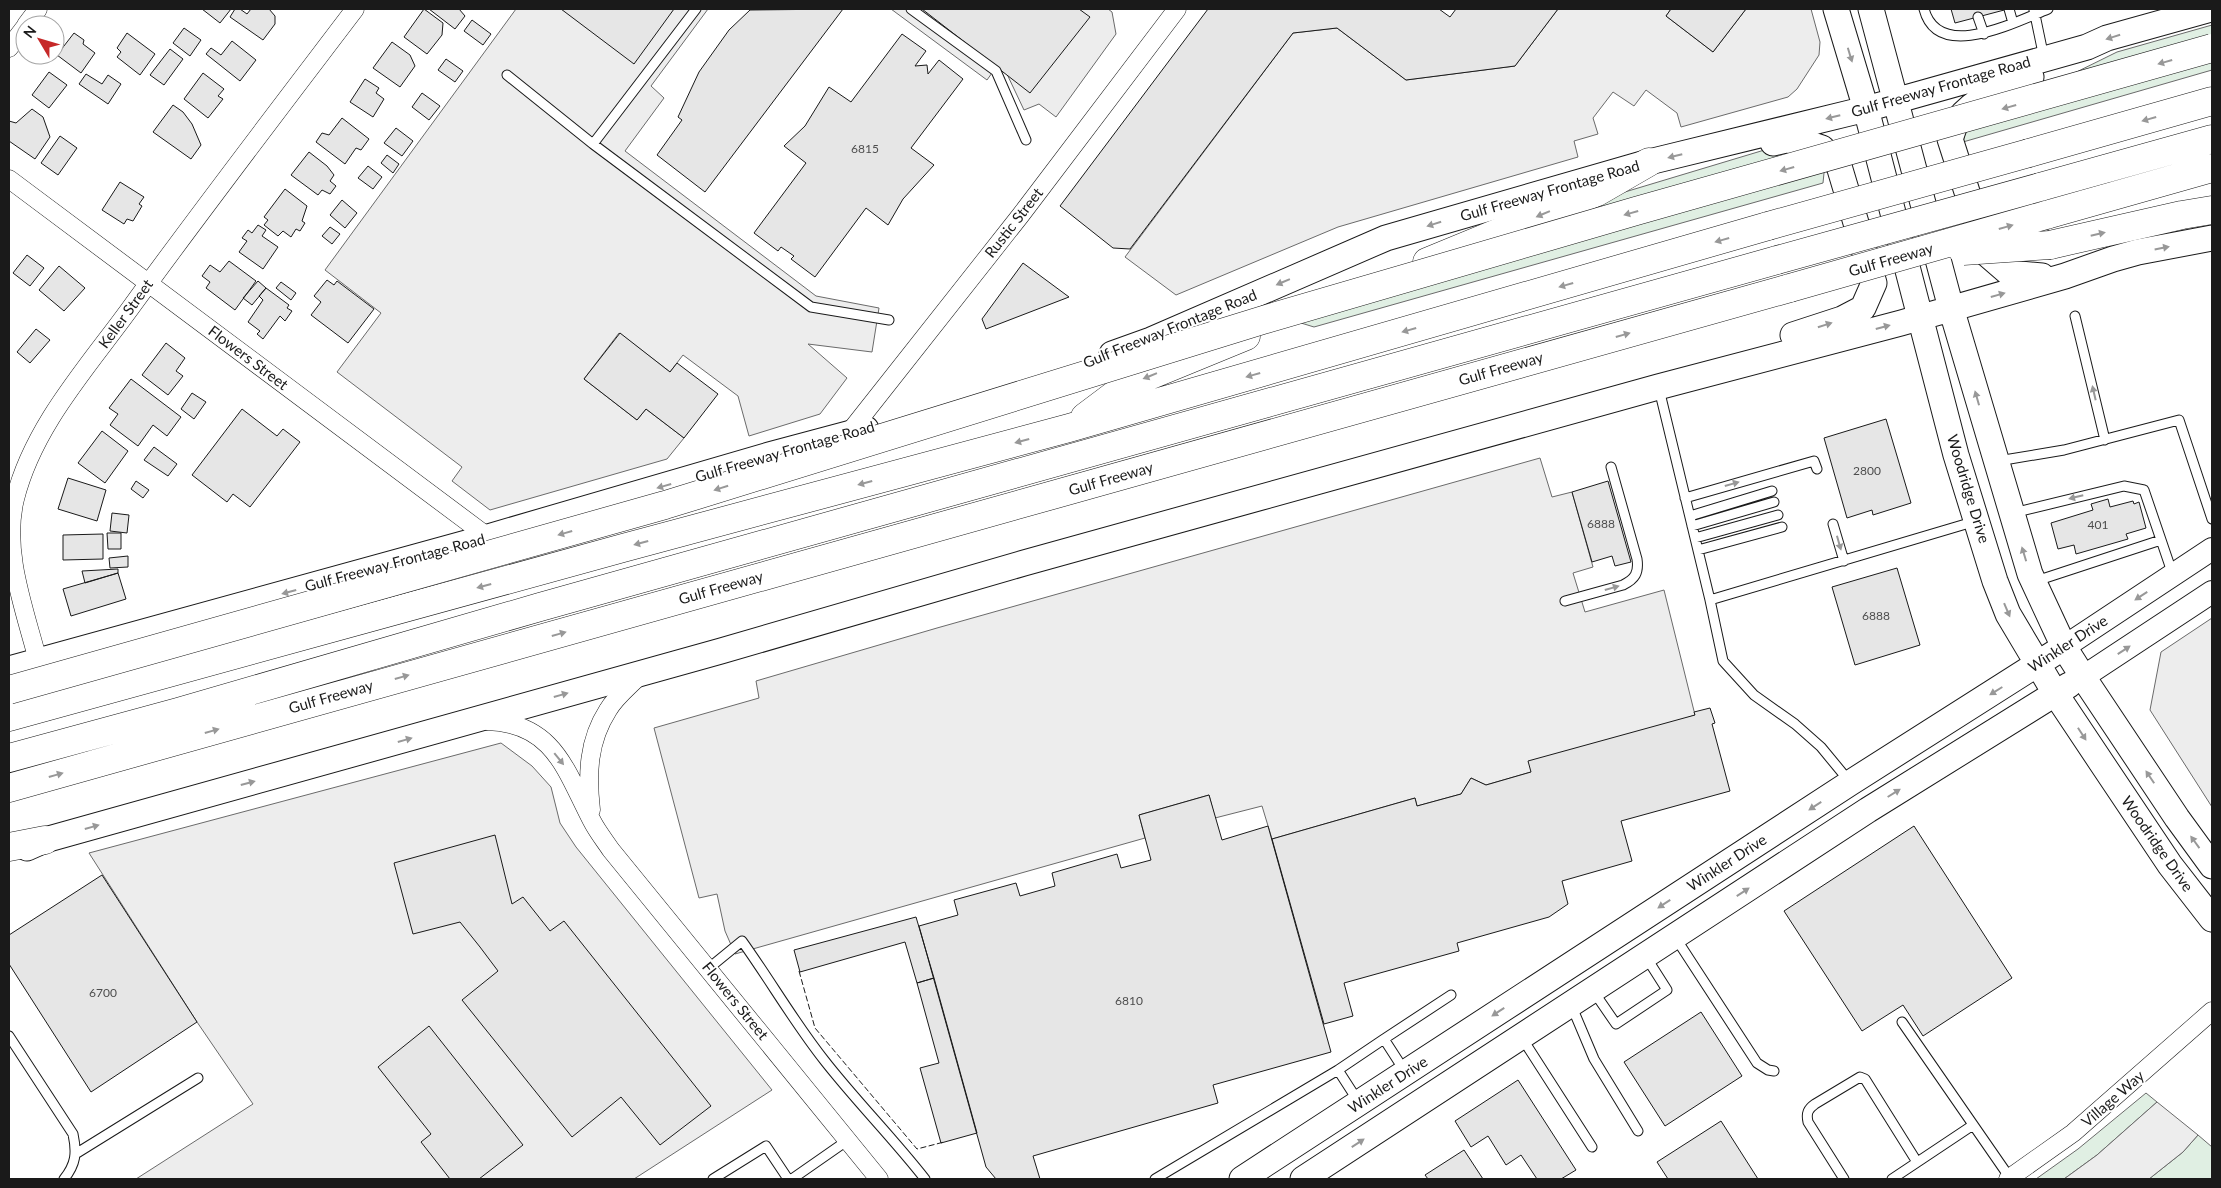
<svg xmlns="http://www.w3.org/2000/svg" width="2221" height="1188" font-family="Lato,sans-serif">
<rect width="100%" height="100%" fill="#fff"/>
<path fill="#e0efe3" stroke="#6a6a6a" d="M2212 25V70L1963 142 1967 126 2117 52Z
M1781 145 1825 163 1823 183 1314 327 1301 323 1575 207Z
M2146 1093 2157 1102 2097 1155 2064 1179H2036L2078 1149Z
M2198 1135 2212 1147V1179H2149L2183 1152Z"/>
<path fill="#ededed" stroke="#6a6a6a" d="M516 9H708L651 86 664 98 625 151 816 296 879 308 872 352 808 344 847 378 820 414 749 436 738 396 683 355 670 372 619 333 584 379 637 420 646 409 684 438 667 459 490 510 452 481 462 467 337 372 381 313 325 270Z
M891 9H1108L1112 12 1116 34 1056 117 1039 104 1024 110 1006 72 999 63 987 80Z
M1558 9H1671L1666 16 1713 52 1746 9H1811L1820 42 1819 55 1797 89 1788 97 1681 127 1677 113 1646 90 1634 106 1613 92 1593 118 1598 134 1574 141 1578 157 1338 227 1176 295 1125 257 1293 33 1337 28 1406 80 1515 66Z
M1540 458 1552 497 1572 492 1593 567 1573 573 1585 612 1664 590 1695 715 1531 772 1486 785 1471 778 1461 794 1417 806 1415 798 1272 839 1262 806 1215 818 1209 795 1139 815 1145 838 735 954 725 931 717 894 699 898 654 728 759 698 756 681 937 628Z
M2212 618V807L2150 710 2161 652Z
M501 743 532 766 551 787 560 823 576 847 772 1090 634 1179H136L253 1104 197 1022 89 853Z
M2157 1102 2198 1135 2183 1152 2149 1179H2064L2097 1155Z"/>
<path fill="#e6e6e6" stroke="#1a1a1a" d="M202 9H231L220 23Z
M235 9H240L247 14 251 9H269L275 16V24L263 40 230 17Z
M424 9 443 23 442 35 427 54 404 37Z
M429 9H459L465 16 455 29Z
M561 9H674L634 64Z
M843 9 705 192 657 155 682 120 678 117 699 72 729 30 750 10Z
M922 9H1079L1090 17 1030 93Z
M1208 9H1439L1450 17 1456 9H1558L1515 66 1406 80 1337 28 1293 33 1130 249 1113 248 1060 206Z
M1671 9H1746L1713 52 1666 16Z
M1951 9H2008L1955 23Z
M472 20 491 34 483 45 464 31Z
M184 28 201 40 190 56 173 43Z
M74 33 84 40 83 44 95 53 81 73 57 55Z
M127 33 155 54 140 75 117 57 121 52 117 48Z
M902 34 926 51 915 66 927 65 928 74 939 60 963 79 911 148 934 165 903 199 888 225 866 208 815 277 791 259 794 256 781 247 778 251 754 233 806 163 784 146 805 126 829 87 851 102Z
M232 41 256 60 240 81 206 54 211 48 221 55Z
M392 42 410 55 415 66 400 87 373 68Z
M170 49 183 59 164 85 150 75Z
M446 59 463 71 455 82 438 70Z
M49 72 67 85 49 108 32 95Z
M203 73 224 89 218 96 223 99 208 118 184 99Z
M86 74 102 84 108 75 121 84 108 104 79 84Z
M365 79 379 88 376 93 384 99 373 117 350 102Z
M422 93 440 106 429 120 412 107Z
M173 105 183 112 192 124 201 145 191 159 153 132Z
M32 109 43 117 50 137 35 159 9 141V121L16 123Z
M342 118 369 139 361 150 356 148 345 164 316 142 322 133 329 135Z
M396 128 413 141 402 156 384 143Z
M60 136 77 148 58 175 41 163Z
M309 152 327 166 334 175 330 181 336 186 330 194 322 190 318 195 291 175Z
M387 155 399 164 393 173 381 163Z
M368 166 382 177 373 189 358 178Z
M120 182 144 197 139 204 142 206 133 221 127 219 124 224 102 210Z
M285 189 307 206 302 221 305 223 300 231 296 229 291 237 283 231 278 236 264 225 268 220 264 217Z
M342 200 357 213 345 228 330 215Z
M258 225 266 230 262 236 278 247 263 269 239 252 247 241 242 238 248 230 252 233Z
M330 227 340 234 332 244 322 236Z
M27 255 44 268 30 286 13 273Z
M229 261 256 281 235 310 206 288 210 282 202 276 210 265 220 272Z
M1023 263 1069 297 986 329 982 319Z
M59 266 85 288 64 311 39 290Z
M327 280 334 285 337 281 374 309 348 343 311 315 321 302 314 296Z
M258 281 266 288 252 305 243 298Z
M281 282 296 293 291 300 276 288Z
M266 288 289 305 287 308 292 311 285 321 280 316 263 339 257 334 260 331 248 322 263 300 259 296Z
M36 329 50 340 30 363 17 352Z
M620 333 670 372 677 363 718 394 684 438 646 409 637 420 584 379Z
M166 343 185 358 176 371 183 376 168 395 142 375Z
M131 379 181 417 167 436 153 425 138 446 110 425 118 414 109 408Z
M192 393 206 402 194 419 181 409Z
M242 409 277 436 283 429 300 442 250 507 233 494 227 502 192 475Z
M1886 419 1911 503 1873 515 1872 510 1847 518 1824 438Z
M102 431 128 451 105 483 78 463Z
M154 447 177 464 168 476 144 460Z
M68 478 106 490 97 521 58 509Z
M136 481 149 490 143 498 131 489Z
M1608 481 1631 562 1615 566 1612 556 1592 562 1572 492Z
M2108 499 2110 507 2133 501 2134 504 2139 502 2146 528 2126 534 2128 539 2076 554 2074 545 2058 549 2051 523 2093 510 2091 504Z
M112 513 129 515 127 533 110 531Z
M107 533H121V549H108Z
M103 534V559L63 560V535Z
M128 556V567L110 568 109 558Z
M1897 568 1920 645 1855 665 1832 587Z
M118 569V573L85 583 82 571Z
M118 573 126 599 71 616 63 589Z
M1710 708 1715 723 1712 724 1730 791 1621 821 1632 861 1562 881 1568 904 1549 917 1457 943 1459 951 1344 983 1353 1016 1324 1024 1272 839 1415 798 1417 806 1461 794 1471 778 1486 785 1531 772 1528 761 1695 715 1694 712Z
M1209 795 1222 840 1268 826 1331 1052 1213 1085 1218 1103 1033 1156 1040 1179H996L986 1167 919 926 958 915 954 900 1016 883 1020 896 1055 886 1052 873 1117 854 1121 868 1151 860 1139 815Z
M1914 826 2012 978 1923 1036 1903 1005 1862 1031 1784 911Z
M495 835 512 904 523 897 550 931 564 921 711 1106 660 1145 621 1097 572 1137 462 1000 498 971 480 947 460 922 413 934 394 863Z
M102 875 197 1022 91 1092 9 964V935Z
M916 917 934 978 917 983 905 942 800 972 794 950Z
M934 978 977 1133 941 1143 920 1068 939 1063 917 983Z
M1701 1012 1742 1076 1665 1126 1624 1062Z
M429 1026 523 1145 479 1179H450L421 1142 431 1134 378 1067Z
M1518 1080 1576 1170 1561 1179H1537L1521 1155 1506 1165 1488 1136 1471 1147 1455 1121Z
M1721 1121 1758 1179H1668L1657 1162Z
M1464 1150 1483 1179H1428L1425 1175Z"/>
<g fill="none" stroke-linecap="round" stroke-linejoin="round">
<g stroke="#1a1a1a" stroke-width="11">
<path id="service" d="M911 9 996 71 1026 140
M1924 9C1938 63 2017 21 2048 9
M2009 9 2013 23
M2034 10 2044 58
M1978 17 1984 34
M507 75 593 144 811 307 889 320
M593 144 696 9
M2075 316 2105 440
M1659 389 1710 600 1723 661 1754 695 1795 724 1821 747 1849 781
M1998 461 2064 450 2179 420 2212 519
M1685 498 1814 461 1817 469
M2013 513 2124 486 2144 490 2173 575
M1690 516 1772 491
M1833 524 1844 561
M1692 526 1774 502
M1695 538 1778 515
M1698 550 1782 527
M2036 581 2161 540
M1710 600 1976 521
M1565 601 1623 585C1635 579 1639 573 1637 559L1611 467
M1675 937 1757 1063 1768 1070 1774 1071
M709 968 742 941C770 980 794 1022 824 1060 856 1101 893 1138 925 1179
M1594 992 1616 1024 1667 990 1646 957
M1572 1007 1594 1059 1638 1131
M1902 1022 2010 1178
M9 1036 73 1134C77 1153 76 1164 64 1179
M1522 1038 1592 1147
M1404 1070 1384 1039 1451 995
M1358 1101 1338 1070 1384 1039
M77 1153 198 1078
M713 1179 766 1146 788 1179
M792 1179 848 1140
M1155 1179 1338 1070
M1844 1179 1808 1122C1806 1113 1808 1109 1815 1104L1860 1077 1865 1079 1917 1162
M1892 1179 1973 1125"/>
</g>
<g stroke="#1a1a1a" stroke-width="19">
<path id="minor" d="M26 25 38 9
M9 48 25 27
M9 179 488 537
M848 434 1020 216 1177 9
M38 661C25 610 2 552 15 499 33 427 86 369 129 310 203 208 279 109 355 9
M487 721C555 723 566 772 592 821 597 831 605 841 611 850L879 1179
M591 810C587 774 588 741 608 710 616 696 631 685 642 673
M2008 1179 2073 1133 2212 1011"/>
</g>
<g stroke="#1a1a1a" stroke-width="24">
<path id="tertiary" d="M2064 647 2212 549
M2083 677 2212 592"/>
</g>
<g stroke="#1a1a1a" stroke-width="27">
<path id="secondary" d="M1836 9 1866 109 1956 455 1995 581 2008 614 2055 693 2101 762 2170 865 2212 919
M1871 9 1951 308 2030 574 2064 647 2083 677 2177 818 2212 866
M2031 77C2005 86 1974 98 1957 121 1954 126 1952 134 1950 139L1987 254 2009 273 2042 276
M1773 143 1786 140 1804 142 1822 148 1839 166 1874 283 1863 308 1842 319 1793 335
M1112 354 1151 340 1386 238 1649 162 1866 109 2087 47 2107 38 2211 9
M9 669 488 537 769 455 866 429
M27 848 45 840 721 651 1024 563 1658 387 1901 323 2065 276 2113 259 2138 252 2212 238
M1242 1179 1850 783 2064 647
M1303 1179 1868 810 2069 685"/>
</g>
<g stroke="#1a1a1a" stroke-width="29">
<path id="motorway" d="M2029 153 2212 101
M2040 187 2212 139
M2046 215 2212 168
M2050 245 2182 215 2212 210
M1427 262 1597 192 1649 162
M1085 417 1129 384 1246 336
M9 717 623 548 1069 428 1768 226
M9 758 178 712 540 607 1777 260
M9 788 1790 288
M9 847 45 840"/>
</g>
<use href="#service" stroke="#fff" stroke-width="9"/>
<use href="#minor" stroke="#fff" stroke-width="18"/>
<use href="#tertiary" stroke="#fff" stroke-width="22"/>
<use href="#secondary" stroke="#fff" stroke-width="25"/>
<use href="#motorway" stroke="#fff" stroke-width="28"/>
<g stroke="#1a1a1a" stroke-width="29" stroke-linecap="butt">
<path id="motorway-bridge" d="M1768 226 2029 153
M1963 251 2050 245
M1777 260 2040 187
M1790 288 2046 215
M9 690 665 505 1263 320 1636 211 2212 48"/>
</g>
<use href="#motorway-bridge" stroke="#fff" stroke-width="28"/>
<path stroke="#1a1a1a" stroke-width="1" stroke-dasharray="6 2.5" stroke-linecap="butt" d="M799 971 815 1028 917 1149 944 1142"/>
</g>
<defs><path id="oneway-solid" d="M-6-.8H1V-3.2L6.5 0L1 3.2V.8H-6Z" transform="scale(1.25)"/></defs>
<g fill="#989898">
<use href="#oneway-solid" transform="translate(2113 37) rotate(163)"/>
<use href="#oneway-solid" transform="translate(1850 55) rotate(73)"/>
<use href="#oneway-solid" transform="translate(2165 62) rotate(164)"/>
<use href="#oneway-solid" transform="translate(2009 107) rotate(164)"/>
<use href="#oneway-solid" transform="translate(1833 117) rotate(166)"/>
<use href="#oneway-solid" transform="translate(2149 119) rotate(164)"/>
<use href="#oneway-solid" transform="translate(1675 156) rotate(166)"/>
<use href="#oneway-solid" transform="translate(1787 169) rotate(164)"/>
<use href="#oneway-solid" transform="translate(1631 213) rotate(164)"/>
<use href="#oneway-solid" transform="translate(1543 214) rotate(157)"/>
<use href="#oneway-solid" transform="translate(1434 224) rotate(163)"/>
<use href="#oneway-solid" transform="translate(2006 227) rotate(-16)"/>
<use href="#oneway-solid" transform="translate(2098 234) rotate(-13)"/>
<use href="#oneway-solid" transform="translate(1722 240) rotate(164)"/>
<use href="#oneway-solid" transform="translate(2162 248) rotate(-11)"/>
<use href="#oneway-solid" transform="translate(1283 282) rotate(157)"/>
<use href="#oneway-solid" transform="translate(1566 285) rotate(164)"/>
<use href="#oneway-solid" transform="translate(1998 295) rotate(-16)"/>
<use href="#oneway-solid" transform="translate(1825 325) rotate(-18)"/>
<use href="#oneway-solid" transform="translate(1883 327) rotate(-15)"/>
<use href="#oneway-solid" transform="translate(1409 330) rotate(164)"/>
<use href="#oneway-solid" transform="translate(1623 335) rotate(-16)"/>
<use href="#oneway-solid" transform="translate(1253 375) rotate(164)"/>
<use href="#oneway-solid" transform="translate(1150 376) rotate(158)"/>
<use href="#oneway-solid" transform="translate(2094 393) rotate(-103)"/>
<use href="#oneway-solid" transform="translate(1977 398) rotate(-106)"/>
<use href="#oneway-solid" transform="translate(1022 441) rotate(165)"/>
<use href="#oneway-solid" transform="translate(865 483) rotate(165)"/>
<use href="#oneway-solid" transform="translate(1732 484) rotate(-16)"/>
<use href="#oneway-solid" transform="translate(664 486) rotate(164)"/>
<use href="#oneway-solid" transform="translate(721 488) rotate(163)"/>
<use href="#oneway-solid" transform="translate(2076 497) rotate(166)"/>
<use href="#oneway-solid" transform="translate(565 533) rotate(164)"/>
<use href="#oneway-solid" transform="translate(641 543) rotate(165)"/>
<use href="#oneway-solid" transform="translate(1839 543) rotate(74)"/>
<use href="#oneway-solid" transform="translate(2024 554) rotate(-107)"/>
<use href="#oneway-solid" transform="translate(484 586) rotate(165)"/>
<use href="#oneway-solid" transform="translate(1612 588) rotate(-16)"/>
<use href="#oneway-solid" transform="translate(289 592) rotate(165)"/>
<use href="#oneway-solid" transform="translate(2141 596) rotate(147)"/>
<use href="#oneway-solid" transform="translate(2007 610) rotate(67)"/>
<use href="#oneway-solid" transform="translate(559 634) rotate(-16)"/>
<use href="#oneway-solid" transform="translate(2124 650) rotate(-33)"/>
<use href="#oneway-solid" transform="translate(402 677) rotate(-16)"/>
<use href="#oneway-solid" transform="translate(1996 691) rotate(148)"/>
<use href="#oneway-solid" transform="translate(561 695) rotate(-16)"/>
<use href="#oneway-solid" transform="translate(212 731) rotate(-16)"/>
<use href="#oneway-solid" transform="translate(2082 734) rotate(57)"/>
<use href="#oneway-solid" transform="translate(405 740) rotate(-16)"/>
<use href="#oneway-solid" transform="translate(559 759) rotate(51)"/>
<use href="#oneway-solid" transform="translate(56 775) rotate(-16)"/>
<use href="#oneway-solid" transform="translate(2150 777) rotate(-124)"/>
<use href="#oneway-solid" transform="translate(248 783) rotate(-15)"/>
<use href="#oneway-solid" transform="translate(1894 793) rotate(-32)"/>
<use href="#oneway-solid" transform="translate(1815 806) rotate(147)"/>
<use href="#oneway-solid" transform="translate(92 827) rotate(-16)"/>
<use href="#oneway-solid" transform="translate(2195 842) rotate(-126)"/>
<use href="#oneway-solid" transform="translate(1743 892) rotate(-33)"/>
<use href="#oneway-solid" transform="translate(1664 904) rotate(147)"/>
<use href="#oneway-solid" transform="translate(1498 1012) rotate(147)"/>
<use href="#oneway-solid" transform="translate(1358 1143) rotate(-33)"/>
</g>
<g text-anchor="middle" stroke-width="4" stroke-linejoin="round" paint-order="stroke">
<g font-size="12" fill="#4d4d4d">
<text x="865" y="153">6815</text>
<text x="1867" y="475">2800</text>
<text x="1601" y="528">6888</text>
<text x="2098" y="529">401</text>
<text x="1876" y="620">6888</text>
<text x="103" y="997">6700</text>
<text x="1129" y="1005">6810</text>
</g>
<g font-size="15" fill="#1a1a1a" stroke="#fff">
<text transform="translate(1941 87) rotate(-16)" y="5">Gulf Freeway Frontage Road</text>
<text transform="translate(1550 191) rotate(-16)" y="5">Gulf Freeway Frontage Road</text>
<text transform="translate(1014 223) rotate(-52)" y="5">Rustic Street</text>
<text transform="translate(1891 260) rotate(-16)" y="5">Gulf Freeway</text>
<text transform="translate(126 314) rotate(-54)" y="5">Keller Street</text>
<text transform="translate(1170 329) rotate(-22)" y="5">Gulf Freeway Frontage Road</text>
<text transform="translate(248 358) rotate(37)" y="5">Flowers Street</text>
<text transform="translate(1501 369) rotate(-16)" y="5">Gulf Freeway</text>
<text transform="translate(785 452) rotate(-16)" y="5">Gulf Freeway Frontage Road</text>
<text transform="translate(1111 479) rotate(-16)" y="5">Gulf Freeway</text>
<text transform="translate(1968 489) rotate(73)" y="5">Woodridge Drive</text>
<text transform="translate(395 563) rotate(-15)" y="5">Gulf Freeway Frontage Road</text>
<text transform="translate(721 588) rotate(-16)" y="5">Gulf Freeway</text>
<text transform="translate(2068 644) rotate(-33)" y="5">Winkler Drive</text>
<text transform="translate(331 697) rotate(-16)" y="5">Gulf Freeway</text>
<text transform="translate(2157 844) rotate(55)" y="5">Woodridge Drive</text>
<text transform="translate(1727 863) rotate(-33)" y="5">Winkler Drive</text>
<text transform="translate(735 1001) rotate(51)" y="5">Flowers Street</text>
<text transform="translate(1388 1085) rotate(-33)" y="5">Winkler Drive</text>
<text transform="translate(2113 1099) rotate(-41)" y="5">Village Way</text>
</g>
</g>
<rect width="2221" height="1188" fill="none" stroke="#1a1a1a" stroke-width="20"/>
<g transform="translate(40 40) rotate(308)"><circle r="24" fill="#ffffff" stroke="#a3a3a3"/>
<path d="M0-4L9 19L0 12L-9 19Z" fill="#c62828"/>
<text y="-8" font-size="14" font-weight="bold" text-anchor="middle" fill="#1a1a1a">N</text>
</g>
</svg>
